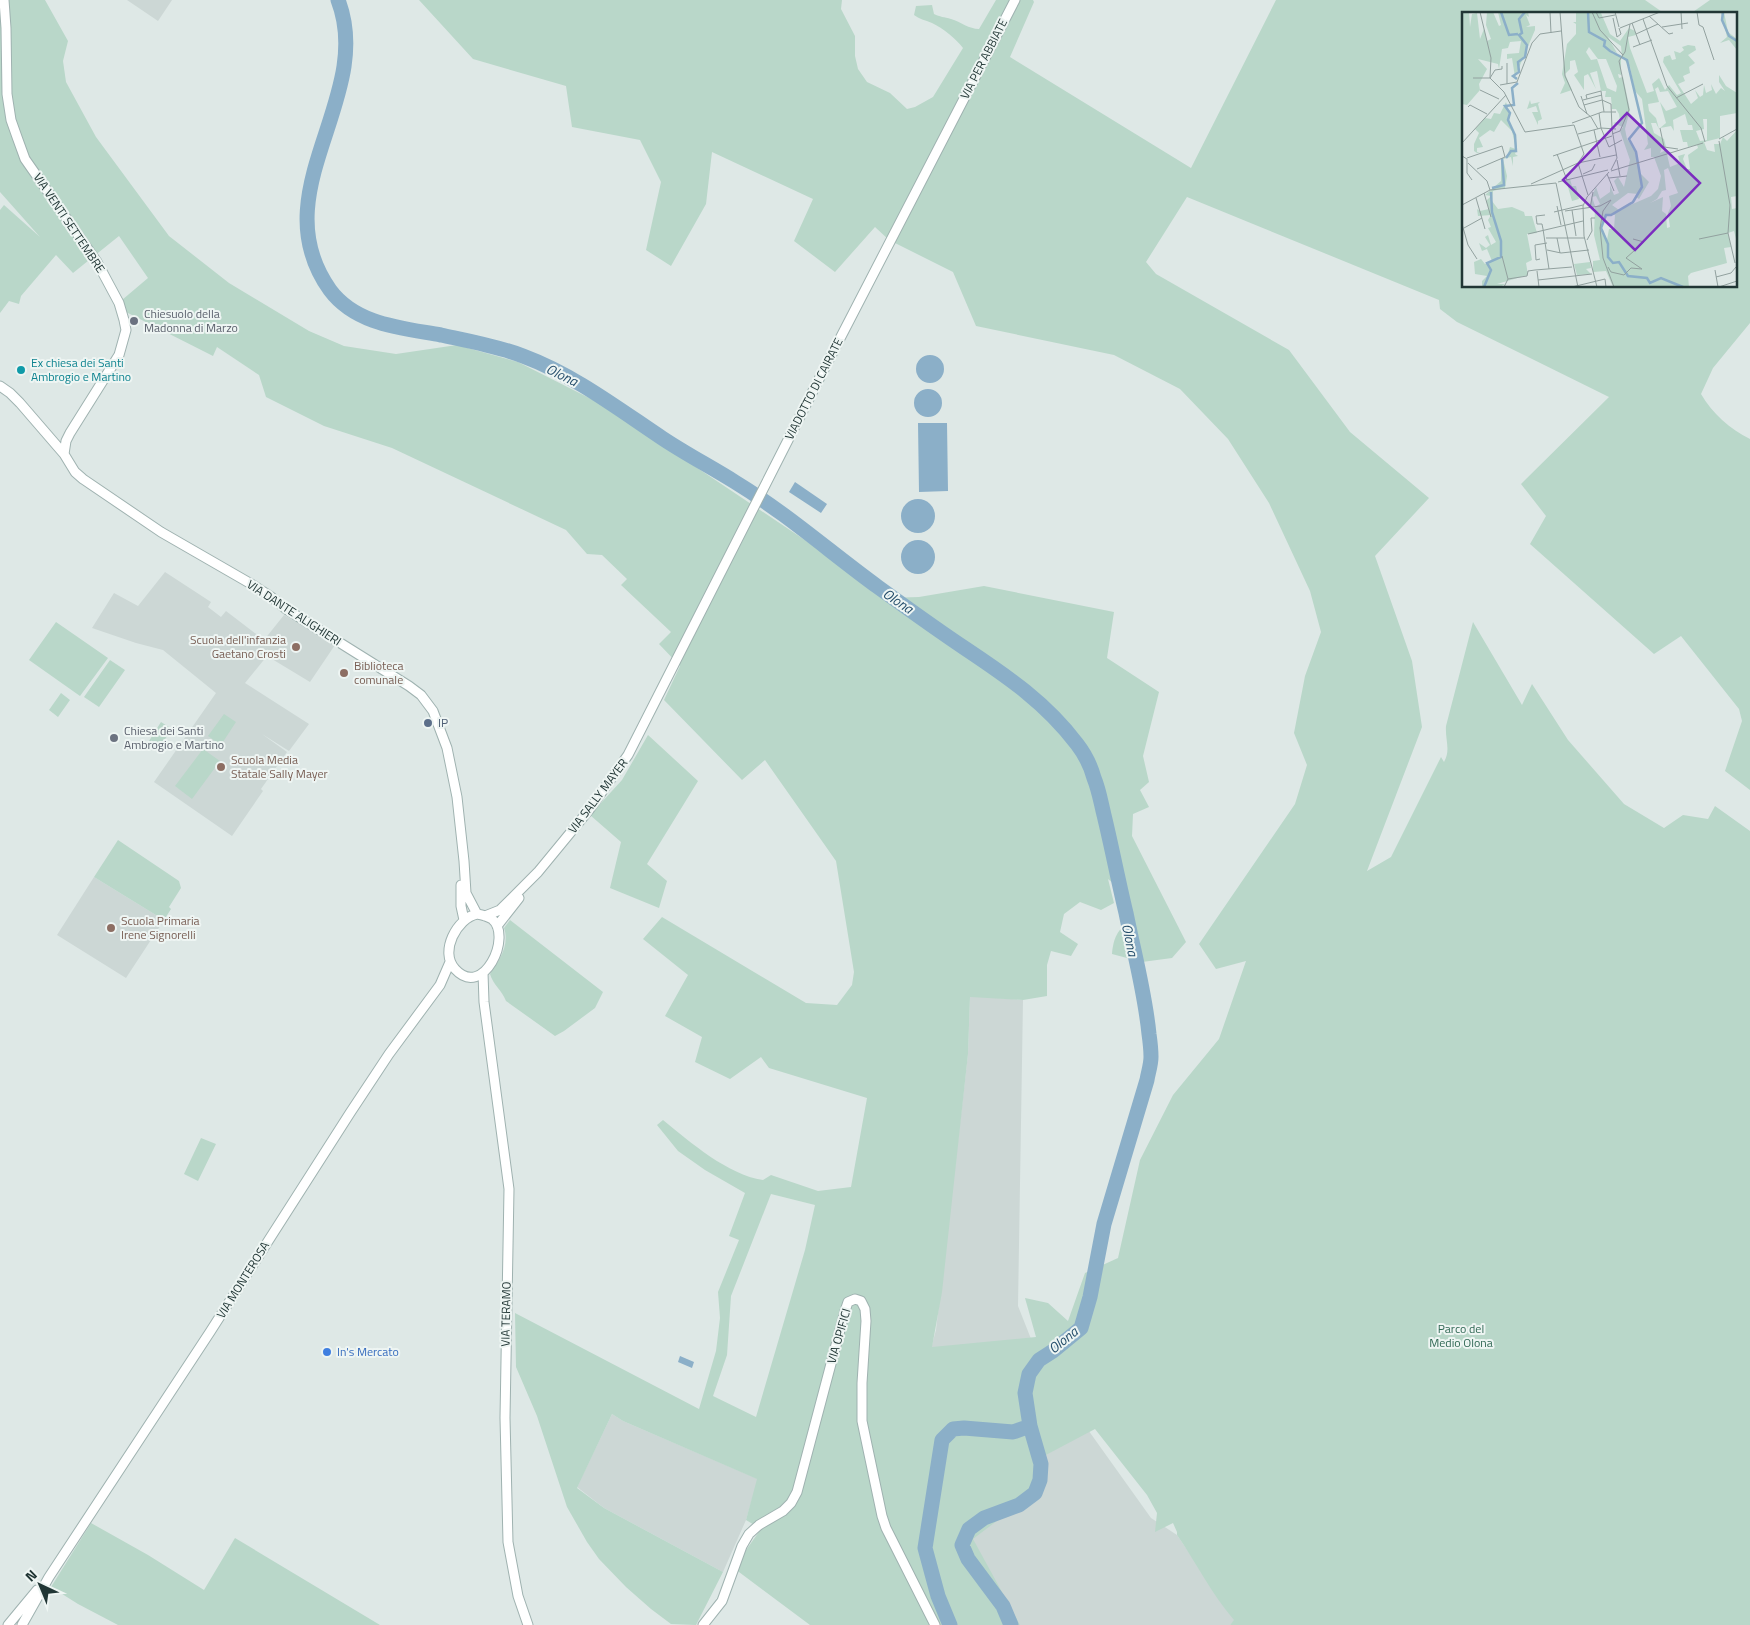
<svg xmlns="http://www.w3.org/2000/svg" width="1750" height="1625" font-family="'Titillium Web',sans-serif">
<rect width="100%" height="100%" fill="#dee8e6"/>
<path fill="#ccd7d5" d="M127 0H172L158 21Z
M165 572 211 602 208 607 221 617 226 611 264 640 284 615 335 645 310 682 267 656 245 683 309 724 289 751 262 734 287 752 261 789 263 791 232 836 154 782 216 693 163 650 136 643 92 628 114 593 138 606Z
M94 877 164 920 126 978 57 935Z
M970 996 1023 1000 1018 1306 1035 1349 1086 1427 1151 1518 1177 1535 1235 1620 1230 1625H942L908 1433 936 1330 968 1054Z
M612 1414 623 1421 758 1479 746 1520 723 1572 604 1508 577 1487Z"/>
<path fill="#b9d7c9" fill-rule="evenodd" d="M0 0H45L68 41 63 61 66 82 96 137 169 236 229 283 309 331 344 346 396 354 457 345 518 362 605 406 842 565 887 598 919 597 984 586 1114 612 1107 658 1159 692 1143 756 1149 782 1140 790 1149 807 1133 814 1132 836 1186 942 1172 958 1142 962 1112 954C1114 936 1117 932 1130 919L1126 894 1108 879 1114 903 1101 910 1080 902 1064 914 1060 932 1078 944 1071 956 1051 951 1047 965V996L1023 1000 970 997 968 1054 942 1292 932 1347 1036 1337 1025 1298 1048 1303 1068 1321 1085 1273 1118 1258 1140 1160 1173 1095 1219 1039 1246 961 1216 969 1199 944 1295 804 1307 765 1294 733 1305 676 1321 632 1310 591 1269 503 1228 439 1180 389 1114 355 976 326 953 272 889 240 875 227 835 272 794 241 813 199 712 152 706 204 671 266 646 250 661 182 640 140 572 127 566 86 473 59 419 0H842L841 9 855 36V56L858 69 867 82 890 93 907 109 915 107 933 97 963 48C956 39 943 28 932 23 925 20 919 19 914 15L916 6 932 5 934 14C940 17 944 17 951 19 961 22 969 29 979 29L996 0H1033L1034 2 1010 57 1191 168 1276 0H1645L1665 14H1464V286H1736V14H1690L1710 0H1750V323L1713 368 1701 394C1712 413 1730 429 1750 439V790L1725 771 1742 721 1739 709 1681 636 1654 654 1530 544 1546 516 1521 484 1609 397 1457 322 1440 309 1439 300 1187 197 1146 262 1156 274 1289 350 1350 432 1429 498 1375 556 1412 661 1422 727 1367 871 1391 857 1441 757 1444 762C1451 750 1445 740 1446 726L1473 622 1522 705 1532 684 1568 740 1624 804 1664 828 1683 815 1708 819 1715 806 1750 831V1625H1230L1234 1620C1211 1593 1197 1564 1177 1535V1532L1173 1523 1155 1532 1157 1513 1147 1495 1095 1429 1044 1456 1047 1483 973 1539 1020 1625H810L735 1569 746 1550 761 1529 746 1520 757 1479 623 1421 612 1414 577 1488 604 1508 723 1572 696 1625 671 1624 651 1609 626 1587 599 1559 587 1542 567 1507 537 1416 516 1367 515 1313 699 1409 716 1351 720 1318 718 1292 739 1240 729 1236 745 1193 705 1170 678 1151 657 1125 663 1120C690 1142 728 1175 763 1180L771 1175 818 1191 851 1187 867 1098 769 1068 761 1057 730 1079 695 1062 702 1037 665 1016 688 975 643 939 662 917 806 1003 837 1005 852 985 854 972 836 861 765 760 742 780 664 700 680 666 659 644 671 632 621 585 627 579 602 555 587 554 566 530 392 448 324 426 266 397 259 375 217 347 213 356 126 312 122 300 148 278 119 236 73 273 56 255 21 296 19 304 9 301 0 313V210L4 205 40 237 0 192ZM771 1194 815 1205 805 1250 756 1417 713 1396 727 1355 731 1296Z
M56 622 108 658 80 696 29 660Z
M110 660 125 670 99 707 84 697Z
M61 693 70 700 58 717 49 710Z
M224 714 236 722 221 745 208 736Z
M161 722 172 729 159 748 149 741Z
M648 735 698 781 647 864 667 881 659 908 610 888 621 842 590 815 622 780Z
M203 749 220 761 192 799 175 786Z
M118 840 179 881 181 888 169 907 171 909 164 920 94 877Z
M510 920 603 992 595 1008 564 1031 555 1036 506 1001C502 990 493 985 490 974 499 961 510 945 504 928Z
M201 1138 216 1144 198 1181 184 1174Z
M91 1523 148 1555 204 1590 235 1538 380 1625H118L78 1604 51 1587Z"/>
<path fill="#8bafc8" d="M916 369a14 14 0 1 1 28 0a14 14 0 1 1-28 0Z
M914 403a14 14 0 1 1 28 0a14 14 0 1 1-28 0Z
M918 423H947L948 491 919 492Z
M795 482 827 504 821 513 789 492Z
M901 516a17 17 0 1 1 34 0a17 17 0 1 1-34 0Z
M901 557a17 17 0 1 1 34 0a17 17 0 1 1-34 0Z
M680 1356 694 1362 692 1368 678 1362Z"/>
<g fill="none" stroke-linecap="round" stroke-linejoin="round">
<path stroke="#8bafc8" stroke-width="15" d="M338 0C376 98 260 192 330 290 356 325 402 328 441 335 469 341 497 346 523 356 574 375 617 408 662 438 686 454 711 467 735 482 786 513 830 552 878 587 907 608 936 629 966 649 1008 677 1046 703 1077 744 1084 753 1091 767 1094 778 1099 790 1101 803 1104 815 1112 848 1118 880 1126 913 1134 953 1145 993 1149 1034 1150 1041 1151 1050 1151 1057 1151 1065 1148 1073 1147 1080L1104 1224 1090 1297 1081 1328 1053 1351 1039 1360 1029 1374 1025 1393 1030 1426 1041 1464 1040 1480 1035 1493 1019 1505 984 1518 969 1529 962 1545 968 1559 1003 1606 1011 1625
M950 1625 938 1596 925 1548 942 1440 953 1429 964 1428 1013 1432 1030 1426"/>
<g stroke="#9fb2b0" stroke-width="11">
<path id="secondary" d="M4 0 6 28 7 94 11 120 17 137 25 159 97 262 119 303 124 320 126 330 119 355 70 433 66 441 64 454
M0 386 10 393 20 403 64 454 75 472 83 479 161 532 253 585 270 596 286 609 409 686 421 695 433 711 447 748 457 797 464 861 466 893 477 914
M461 885V906L464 920
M477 914C483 915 487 916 492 919 513 936 483 1000 455 969 439 952 457 918 477 914Z
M485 916 500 910 538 872 589 810 628 755 817 383 1015 0
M497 926 519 898
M483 973 484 1002 509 1189 505 1418 508 1542 518 1596 528 1625
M8 1625 37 1590
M22 1625 49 1577 210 1332 350 1113 389 1054 440 985 450 962
M703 1625 722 1601 742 1546 749 1534 759 1525 783 1511 791 1503 797 1492 845 1311 848 1302 855 1299 861 1301 865 1309 866 1321 862 1383V1421L882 1516 886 1528 935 1625"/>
</g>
<use href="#secondary" stroke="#fff" stroke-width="9"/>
</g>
<g fill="#6b7280" stroke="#eef5f3" stroke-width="2">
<circle cx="134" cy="321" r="5"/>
<circle cx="114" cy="738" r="5"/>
</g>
<circle fill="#0f9aa8" stroke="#eef5f3" stroke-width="2" cx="21" cy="370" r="5"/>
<g fill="#8d6e63" stroke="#eef5f3" stroke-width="2">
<circle cx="296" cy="647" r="5"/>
<circle cx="344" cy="673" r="5"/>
<circle cx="221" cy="767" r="5"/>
<circle cx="111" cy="928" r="5"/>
</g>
<circle fill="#5c6f8a" stroke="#eef5f3" stroke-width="2" cx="428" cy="723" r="5"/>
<circle fill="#3f7fe0" stroke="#eef5f3" stroke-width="2" cx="327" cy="1352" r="5"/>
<g text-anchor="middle" stroke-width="4" stroke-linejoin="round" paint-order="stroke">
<g font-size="12" fill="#213635" stroke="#eef5f3">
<text transform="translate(984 59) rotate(-63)" y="4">VIA PER ABBIATE</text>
<text transform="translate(69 223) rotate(56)" y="4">VIA VENTI SETTEMBRE</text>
<text transform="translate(814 389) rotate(-63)" y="4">VIADOTTO DI CAIRATE</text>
<text transform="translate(294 613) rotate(33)" y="4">VIA DANTE ALIGHIERI</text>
<text transform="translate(598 796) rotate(-53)" y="4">VIA SALLY MAYER</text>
<text transform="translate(243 1280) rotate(-58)" y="4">VIA MONTEROSA</text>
<text transform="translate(506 1314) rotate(-89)" y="4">VIA TERAMO</text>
<text transform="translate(839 1336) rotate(-74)" y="4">VIA OPIFICI</text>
</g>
<g font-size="12" fill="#5b616d" stroke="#eef5f3" text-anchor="start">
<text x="144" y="318">Chiesuolo della<tspan x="144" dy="14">Madonna di Marzo</tspan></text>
<text x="124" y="735">Chiesa dei Santi<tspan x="124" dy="14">Ambrogio e Martino</tspan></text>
</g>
<g font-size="12" fill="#0d838f" stroke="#eef5f3" text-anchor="start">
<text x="31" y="367">Ex chiesa dei Santi<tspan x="31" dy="14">Ambrogio e Martino</tspan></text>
</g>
<g font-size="12" fill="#785e54" stroke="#eef5f3" text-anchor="start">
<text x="286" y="644" text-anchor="end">Scuola dell'infanzia<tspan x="286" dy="14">Gaetano Crosti</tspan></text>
<text x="354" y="670">Biblioteca<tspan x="354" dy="14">comunale</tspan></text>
<text x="231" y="764">Scuola Media<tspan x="231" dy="14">Statale Sally Mayer</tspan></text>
<text x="121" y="925">Scuola Primaria<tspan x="121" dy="14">Irene Signorelli</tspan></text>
</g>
<g font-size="12" fill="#4e5e75" stroke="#eef5f3" text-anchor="start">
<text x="438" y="727">IP</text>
</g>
<g font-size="12" fill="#306854" stroke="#eef5f3">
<text x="1461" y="1333">Parco del<tspan x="1461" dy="14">Medio Olona</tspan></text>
</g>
<g font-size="12" fill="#366cbe" stroke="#eef5f3" text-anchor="start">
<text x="337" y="1356">In's Mercato</text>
</g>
<g font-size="14" font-style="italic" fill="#234c6a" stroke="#eef5f3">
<text transform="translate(562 375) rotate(26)" y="5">Olona</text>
<text transform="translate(898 601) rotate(34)" y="5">Olona</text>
<text transform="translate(1130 940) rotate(78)" y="5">Olona</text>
<text transform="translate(1063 1340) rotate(-39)" y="5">Olona</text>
</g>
</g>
<g transform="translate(1462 12)">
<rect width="275" height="275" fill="#dee8e6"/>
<path d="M0 0H7L8 15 10 2 15 1 18 27 22 17 25 29 29 27 24 13 25 0H31L37 14 39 13 36 0H66L67 5 64 3 68 13 64 15 73 14V18L53 65 50 46 45 47V42L57 41 59 29 48 30 46 36 40 37 37 57 36 52 16 47 25 57 17 72 18 78 5 93 0 92ZM114 0 139 1 148 22 158 29 167 16 173 19 174 23 166 25 168 36 185 81 192 79 190 72 197 66 203 78 207 73 215 83 219 81 201 50 202 45 208 43 210 48 214 47 212 39 218 41 222 38 220 35 226 33 233 34 234 38 226 43 233 51 227 55 228 61 221 64 223 69 216 72 229 92 236 86 233 78 238 85 241 83 242 73 244 81 250 78 249 72 254 82 259 76 263 79 257 70V63L264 74 275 81V101L258 104V126L242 130 245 138 253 140 252 132H258L261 125 265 129 275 118V184L269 185 270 197 275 196V231L272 219 266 221 269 235 262 236 265 251 229 261 226 264 227 275H151L144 259 131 260V249L138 248 132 223 133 195 138 192 134 184 130 185 133 194 129 195V186L134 175 138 187 148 180V173L152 183 157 181 152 169 156 165 162 175 168 148 158 119 161 115 151 111 158 109 157 102 154 97H150L149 85H143L144 79H139L135 59 128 61 134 77 126 62 122 64V78L112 63 116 60 113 48 108 49V57L103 62 110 78 98 82 103 71 100 62 105 32 114 22V12L111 10H114ZM146 25 159 34 160 45 168 55 173 79 180 87 186 132 182 138 189 136V145H192L199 164 196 177 189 184 157 198 150 193 166 181 176 182 173 184 177 187 187 170 178 161 172 136 165 127 163 117 168 98 161 65 157 66 156 62 159 63V44L151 42 142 35 155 41ZM127 35 136 47H144L155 74 154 80 145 76 135 47 129 48 124 40ZM196 75 198 80 206 79 215 95 204 99 198 90 204 111 198 116 209 114 212 119 211 108 223 102 226 113H230L231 118H218L221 130H225L226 135 235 133 236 136 226 143 228 157H225L221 147 223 142 216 144 218 151 208 155 204 138 198 141 200 135H204L202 127 192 121 189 111H194L197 117 194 106 187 99 186 92 197 90 193 77ZM241 107H245V128L238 129 234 119 242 117ZM206 156 216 181 207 184 209 194 206 201 208 215 205 216 204 202 200 199 201 185 188 191 195 187 200 179 204 178 202 158ZM144 203H153L152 217H147L145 228 140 216ZM259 0H262L266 20 275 27V38L267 28 258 31 265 25ZM68 88 69 92 78 90 76 92 80 107 76 109V113L70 100H76L74 94 65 97ZM44 90 48 102 47 110 53 123 55 137 53 142 56 144 51 145V154L49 145 41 147 45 164 43 176 31 179 30 189 36 197 50 195 62 200 63 204H70L75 221 65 222 70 248 64 251 66 263 35 272H43L38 275H20V269L25 264 13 262 12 250 19 247 23 252 30 249 25 237 20 239 17 231 24 236 28 233 23 225 26 223 29 233 34 230 26 216 29 215 26 208 29 203 16 204 15 197 18 199 27 197 24 189 29 184 23 183 39 169V147L45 145 48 135 54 137 50 119 39 108 32 120 28 118 17 126 21 135 15 136V140H18L15 141 12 139V132L17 121 13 117 23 106 29 107 32 101 38 102ZM108 167 110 174H114L117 187 110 189 104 168ZM128 250 129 256 124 257 129 262 115 263 112 252Z" fill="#b9d7c9" fill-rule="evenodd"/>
<path fill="none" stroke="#8bafc8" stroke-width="2.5" d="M39 0 47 23 56 22M126 0 127 20 143 29 142 34 148 39 165 48 180 111 167 127 174 140 180 175 171 190 149 203H144L139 216 146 232V245L151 251 157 250 166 264 185 266 188 271 199 266 221 275M261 0 260 8 267 24 275 29M55 67 51 64 57 60 56 50 63 45 65 33 57 23 60 21 57 7 63 0M44 146 49 139H54L53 123 46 108 48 101 43 94 52 93 50 76 56 71M30 176 42 173 40 146M22 275 29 258 25 251 39 245V229L30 200 29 180"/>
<path fill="none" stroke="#92a19f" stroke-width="1" d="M18 0 29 46 28 66 42 80 63 120 112 113 122 142 116 151 126 183M88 0 89 21M98 0 103 64 117 95 129 105 136 117M130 0 138 18 161 43M134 0 137 6 153 3M153 0 157 15M219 0 220 17M235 0 237 13 241 15 252 48M187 4 207 22 211 21M151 6 155 25 159 22 157 16M181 7 205 74 239 116 243 130M170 11 178 33M200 15 226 11M158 16 198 0M174 22 196 12M171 35 190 28M45 51V72M11 66H28M28 66 33 58 40 57V54M38 73 55 70 70 31 78 22 99 19M18 78 37 87M119 84 125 102M214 86 241 72M125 87 124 83 139 79 142 100M121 88 140 83M140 88 149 92 150 116M122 93 140 88M6 95 8 93 25 102M137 101 139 116M110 111 140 100H154M139 116 147 135 160 128M198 116 202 135 216 137M132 118 138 145M116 122 139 116 154 117M150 122 158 119 167 98 157 49 163 40 168 12M257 127 275 117M257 129 268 193 266 221 273 251M0 131 44 83M95 142 105 168M0 144 5 147V161L10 168M91 144 150 124M5 146 40 134 43 145 15 157M155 148 158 164M6 151 25 169 28 178M149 158 155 146 150 117M149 159 241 131M121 162 130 158 133 152M145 162 152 179M147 166 165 164M96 170 146 158M94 171 116 275M69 172 116 151 154 143M22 181 29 205M14 186 23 217M0 193 28 178 94 171M95 194 99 213M128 196 131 180M110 198 114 224M103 199 138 194 149 188 141 199 138 216 141 246 152 275M92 200 121 193M83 203 74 204 75 212H80L81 217 87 257M0 212 6 233 15 247M2 216 20 206M66 222 121 209M84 226H123M95 226 98 241M237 227 266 221M125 228 130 219 129 206H133M85 238 99 241 127 238M40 244 46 267 42 275M78 247 74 248 73 233 85 231M146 255 149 260 162 263 169 256 180 257 164 246 182 230 171 227M253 258 256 275M75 259 77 275M254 265 269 261 274 255M46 267 65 264 66 259 73 258 110 255M76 268 130 262M110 275 143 267 144 275M135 275 122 224 121 194 125 185 147 160M257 275 275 269"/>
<path fill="#7b2cbf" fill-opacity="0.15" stroke="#7b2cbf" stroke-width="2.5" d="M165 101 238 171 173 238 101 168Z"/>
<rect width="275" height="275" fill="none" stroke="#213635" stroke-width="2.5"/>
</g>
<g transform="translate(40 1585) rotate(316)" stroke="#eef5f3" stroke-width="4" paint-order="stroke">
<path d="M0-4L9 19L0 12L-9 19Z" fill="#213635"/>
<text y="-8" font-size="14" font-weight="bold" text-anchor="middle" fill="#213635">N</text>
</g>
</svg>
